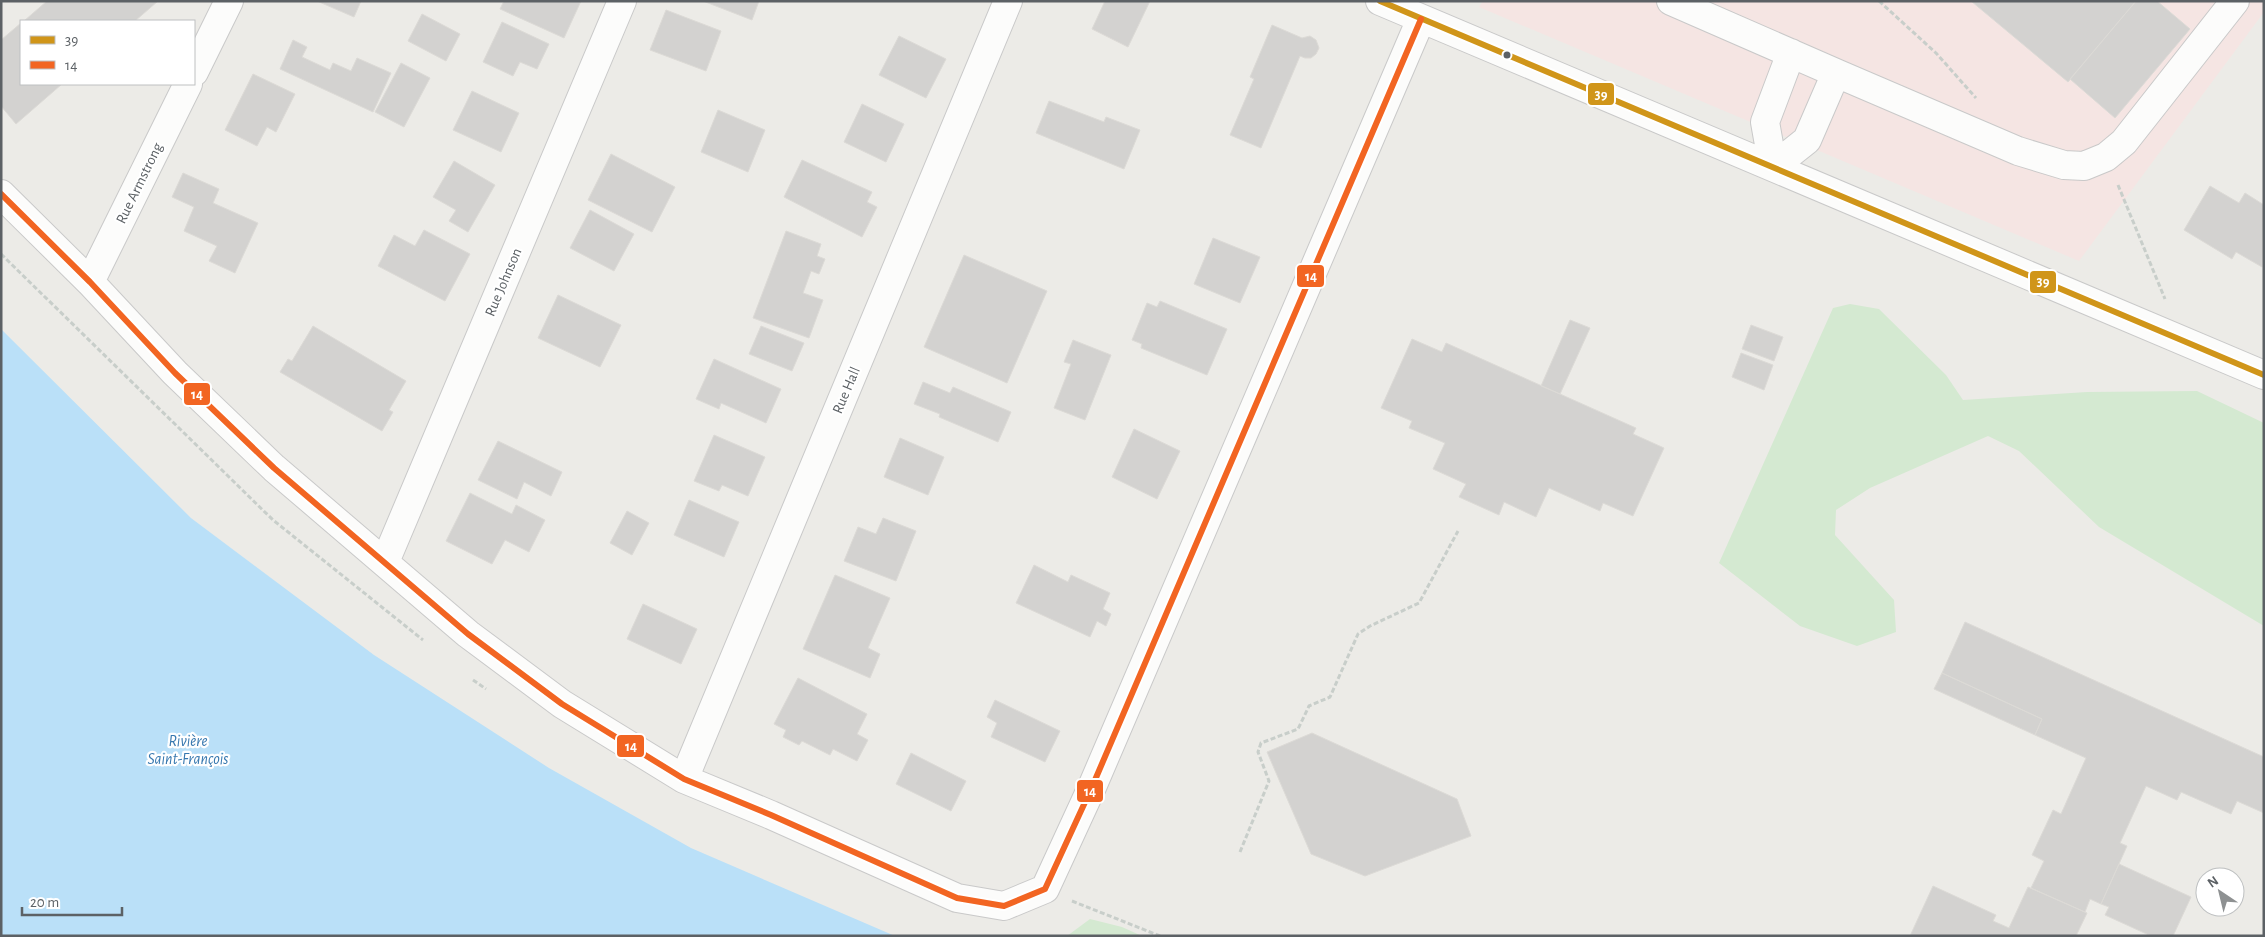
<svg xmlns="http://www.w3.org/2000/svg" width="2265" height="937" font-family="'Alegreya Sans',sans-serif">
<rect width="100%" height="100%" fill="#ecebe7"/>
<path fill="#f5e5e3" d="M1483 1H2264V12L2079 261 1479 7Z"/>
<path fill="#d4e9d1" d="M1850 304 1879 309 1946 375 1963 400 2087 392 2197 391 2264 423V626L2099 527 2019 451 1988 436 1870 488 1836 510 1835 535 1894 600 1896 632 1857 646 1800 626 1719 563 1833 308Z
M1090 919 1122 927 1142 936H1067Z"/>
<path fill="#bae0f8" d="M1 329 191 518 374 655 549 768 691 848 895 936H1Z"/>
<path fill="#d3d2d0" stroke="#dcdad6" d="M47 1H158L135 21H24Z
M317 1H361L354 17Z
M504 1H581L564 38 500 9Z
M703 1H759L752 20Z
M1105 1H1150L1128 47 1092 29Z
M1971 1H2136L2068 82Z
M2136 1H2157L2190 29 2115 118 2070 79Z
M666 10 721 31 706 71 650 50Z
M422 14 460 34 446 61 408 41Z
M502 22 549 44 537 69 520 62 513 76 483 62Z
M21 23V84H62L16 124 1 106V40Z
M1272 25 1302 38 1310 36 1316 40 1319 48 1316 54 1311 58H1305L1300 56 1261 148 1230 135 1254 79 1250 77Z
M899 36 946 59 926 98 879 75Z
M293 40 307 47 302 57 330 70 333 63 351 71 357 58 391 73 373 112 280 69Z
M401 63 430 78 404 127 375 112Z
M253 74 295 94 276 132 267 127 257 146 225 130Z
M472 91 519 113 501 152 453 130Z
M1049 101 1104 122 1106 117 1140 130 1124 169 1036 133Z
M862 104 904 124 886 162 844 142Z
M718 110 765 130 748 172 701 152Z
M611 154 675 187 652 232 588 200Z
M802 160 872 192 867 202 877 207 862 237 784 197Z
M454 161 495 185 468 232 449 221 456 210 433 197Z
M183 173 219 189 213 203 258 223 235 273 209 261 217 246 184 231 194 207 172 197Z
M2210 186 2239 203 2245 193 2264 205 2262 267 2236 252 2232 259 2184 230Z
M590 210 634 234 614 271 570 248Z
M424 230 470 254 445 301 378 266 394 235 415 246Z
M786 231 821 244 817 256 825 259 819 274 811 271 803 293 823 300 809 338 753 318Z
M1213 238 1260 257 1240 303 1194 284Z
M964 255 1047 291 1007 383 924 347Z
M558 295 621 325 600 367 538 338Z
M1160 301 1227 329 1207 375 1141 348 1142 344 1132 340 1147 303 1157 307Z
M1570 320 1590 328 1560 394 1541 386Z
M1751 325 1783 337 1774 361 1742 349Z
M313 326 406 381 389 410 393 412 382 431 280 372 288 359 292 361Z
M761 326 804 343 792 371 749 354Z
M1412 339 1442 352 1446 343 1636 428 1633 434 1664 448 1633 516 1603 503 1600 511 1549 488 1536 517 1504 502 1499 515 1459 497 1466 484 1433 469 1445 443 1409 428 1412 421 1381 408Z
M1073 340 1111 355 1085 420 1054 408 1071 364 1064 362Z
M1741 353 1773 365 1764 390 1732 377Z
M714 359 781 389 766 423 721 403 719 409 696 399Z
M923 382 950 393 953 387 1011 412 998 442 939 417 940 414 914 404Z
M1134 429 1180 451 1157 499 1112 477Z
M714 435 765 457 748 496 722 485 719 491 694 481Z
M900 438 944 457 928 495 884 477Z
M498 441 562 472 551 496 524 482 517 499 478 480Z
M470 493 512 514 516 505 545 520 529 552 505 540 492 564 446 541Z
M689 500 739 522 724 557 674 535Z
M627 511 649 523 632 555 610 543Z
M883 518 916 531 896 581 844 561 858 527 876 534Z
M1034 565 1068 582 1071 575 1110 593 1103 609 1111 614 1106 626 1097 621 1090 637 1016 603Z
M835 575 890 598 868 648 880 654 870 678 803 649Z
M643 604 697 629 681 664 627 639Z
M1965 622 2264 757V813L2237 801 2231 814 2181 792 2177 800 2146 786 2120 843 2127 846 2101 904 2090 899 2085 912 2031 888 2044 861 2032 855 2053 810 2061 814 2086 758 2035 735 2042 719 1942 673Z
M1942 673 2042 719 2035 735 1934 689Z
M798 678 867 714 857 734 868 740 857 761 833 749 830 755 802 741 799 745 783 737 786 730 774 724Z
M995 700 1060 731 1045 762 991 737 997 723 987 717Z
M1312 733 1457 799 1471 836 1365 876 1311 854 1267 752Z
M911 753 966 781 951 811 896 784Z
M2119 864 2191 897 2173 936H2151L2105 915 2109 907 2101 904Z
M1933 886 1996 915 1993 921 2009 928 2028 887 2087 913 2076 936H1910Z"/>
<g fill="none" stroke-linecap="round" stroke-linejoin="round">
<g stroke="#c9c9c9" stroke-width="30">
<path id="minor" d="M1380 1 2264 375
M1671 1 1836 73
M1791 53 1765 122 1773 167 1807 140 1836 73 2018 151 2064 165 2084 166 2106 157 2124 142 2235 1
M194 72 229 1
M1 194 90 282 175 373 274 468 468 634 562 704 684 779 771 815 957 898 1004 906 1045 889 1092 787 1421 19
M90 282 188 84
M385 562 622 1
M684 779 1008 1"/>
</g>
<path stroke="#c8ceca" stroke-width="3" stroke-dasharray="5 2.5" stroke-linecap="butt" d="M1879 1 1936 53 1976 98
M2118 185 2165 299
M1 254 273 520 423 640
M473 680 486 689
M1240 852 1269 781 1258 752 1261 743 1298 729 1309 706 1330 697 1358 634 1370 626 1419 603 1458 531
M1072 901 1160 936"/>
<use href="#minor" stroke="#fcfcfb" stroke-width="28"/>
<g stroke="#fff" stroke-width="10">
<path id="bus-1" d="M1380 1 2264 375"/>
</g>
<g stroke="#fff" stroke-width="10">
<path id="bus-2" d="M1 194 90 282 175 373 274 468 468 634 562 704 684 779 771 815 957 898 1004 906 1045 889 1092 787 1421 19"/>
</g>
<use href="#bus-1" stroke="#d09519" stroke-width="6"/>
<use href="#bus-2" stroke="#f26522" stroke-width="6"/>
</g>
<circle fill="#5c6165" stroke="#fff" stroke-width="2" cx="1507" cy="55" r="4.5"/>
<g text-anchor="middle" stroke-width="4.5" stroke-linejoin="round" paint-order="stroke">
<g font-size="15" fill="#5c6165" stroke="#fff">
<text transform="translate(139 183) rotate(-64)" y="5">Rue Armstrong</text>
<text transform="translate(503 282) rotate(-67)" y="5">Rue Johnson</text>
<text transform="translate(846 390) rotate(-67)" y="5">Rue Hall</text>
</g>
<g font-size="16" font-style="italic" fill="#3778af" stroke="#fff">
<text x="188" y="746">Rivière<tspan x="188" dy="18">Saint-François</tspan></text>
</g>
</g>
<g stroke="#fff" stroke-width="2">
<rect x="1587" y="82" width="28" height="24" rx="5" fill="#d09519"/>
<rect x="1296" y="264" width="29" height="24" rx="5" fill="#f26522"/>
<rect x="2029" y="270" width="28" height="24" rx="5" fill="#d09519"/>
<rect x="183" y="382" width="28" height="24" rx="5" fill="#f26522"/>
<rect x="616" y="734" width="29" height="24" rx="5" fill="#f26522"/>
<rect x="1076" y="779" width="28" height="24" rx="5" fill="#f26522"/>
</g>
<g font-size="14" text-anchor="middle" font-weight="bold" fill="#fff">
<text x="1601" y="99">39</text>
<text x="1311" y="281">14</text>
<text x="2043" y="286">39</text>
<text x="197" y="399">14</text>
<text x="631" y="751">14</text>
<text x="1090" y="796">14</text>
</g>
<rect width="2265" height="937" fill="none" stroke="#5c6165" stroke-width="5"/>
<rect x="20" y="20" width="175" height="65" fill="#ffffff" stroke="#bec0c1"/>
<rect x="30" y="36" width="25" height="8" fill="#d09519" stroke="#bec0c1"/>
<text x="65" y="45" font-size="15" fill="#5c6165">39</text>
<rect x="30" y="61" width="25" height="8" fill="#f26522" stroke="#bec0c1"/>
<text x="65" y="70" font-size="15" fill="#5c6165">14</text>
<g transform="translate(2220 892) rotate(325)"><circle r="24" fill="#ffffff" stroke="#bec0c1"/>
<path d="M0-4L9 19L0 12L-9 19Z" fill="#8e9192"/>
<text y="-8" font-size="14" font-weight="bold" text-anchor="middle" fill="#5c6165">N</text>
</g>
<path d="M22 907v8h100v-8" fill="none" stroke="#5c6165" stroke-width="2.5"/>
<text x="30" y="907" font-size="15" fill="#5c6165" stroke="#ffffff" stroke-width="4" paint-order="stroke">20 m</text>
</svg>
